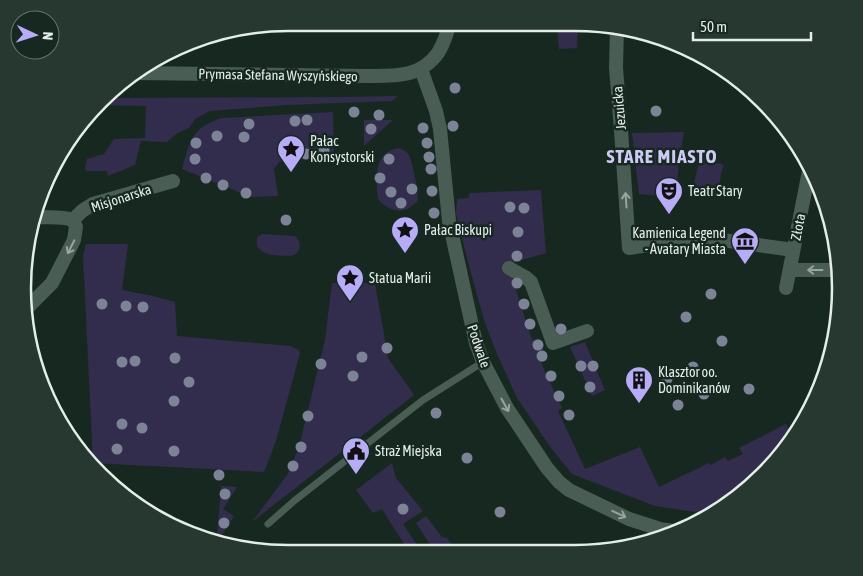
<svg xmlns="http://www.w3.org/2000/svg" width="863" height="576" font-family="'Asap Condensed',sans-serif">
<rect width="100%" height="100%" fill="#172821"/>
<path fill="#322d4d" d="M557 27H578L577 48 559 49Z
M398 96 392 101 287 105 210 111 195 119 189 128 176 134 167 142 141 141 135 165 108 176 107 171H87L85 169 87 159 104 154 114 139 145 138 146 106 100 105 107 98 345 97Z
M333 112 334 155 279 162 274 169 278 196 251 197 182 169C190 140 191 129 221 118Z
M364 120H393L364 146Z
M684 132 679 161 676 197 639 194 632 133Z
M399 148C403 150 406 151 409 155 413 164 418 191 418 201 414 204 410 208 405 210 397 213 382 207 378 198 377 195 377 190 377 187 375 169 379 151 399 148Z
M700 158 724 165 721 173 719 193 692 191Z
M541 190 546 253 512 263 509 268 532 340 539 338 548 360 541 363 562 408 558 411 585 469 640 447 659 487 709 463 711 465 725 457 728 461 743 454 739 448 786 424 791 434 774 463 717 507 695 512 655 506 572 474 551 448 517 398 497 354 485 323 475 288 458 223 456 212 457 199 468 198 470 193Z
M262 234 295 236C303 243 301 254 290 256 278 255 264 257 257 246V237Z
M86 244H128L122 290 153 296 175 302 177 336 290 346 299 350 300 353 276 441 264 472 93 463 83 256Z
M332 283H375L388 358 414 395 252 522 287 475 299 447 325 340Z
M585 342 605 390 592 396 570 347Z
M392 463 396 478 423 511 403 524 422 552H409L382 509 373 513 356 490Z
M221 486 237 487 223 509 234 516 220 538 217 537Z
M426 516 442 537 447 538 457 552H435L416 523Z"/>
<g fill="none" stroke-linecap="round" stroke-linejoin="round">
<path stroke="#495d54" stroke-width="7" d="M268 524 294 501 423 400 483 362"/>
<path stroke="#495d54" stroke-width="14" d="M617 27 616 68 621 130 629 248 668 242 715 239 793 250
M677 45 695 52
M421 69 436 111 440 129 449 221 471 321 476 343 483 362 507 408 547 468 559 482 569 490 629 519 660 529 673 531
M135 73 366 76C394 76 420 78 438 53 444 43 447 35 449 24
M73 220 82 211 93 204 173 181
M509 268 525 277 531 282 553 343 587 331
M790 270H840
M786 288 810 166
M27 308 52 283 74 240 76 227 73 220C61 216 48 218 36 217"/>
</g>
<g fill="#7d8396">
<circle cx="455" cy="88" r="5.5"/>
<circle cx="656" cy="111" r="5.5"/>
<circle cx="354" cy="112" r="5.5"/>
<circle cx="379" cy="115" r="5.5"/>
<circle cx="307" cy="120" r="5.5"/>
<circle cx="295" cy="121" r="5.5"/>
<circle cx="249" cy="124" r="5.5"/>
<circle cx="453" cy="126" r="5.5"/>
<circle cx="423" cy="128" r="5.5"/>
<circle cx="371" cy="129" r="5.5"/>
<circle cx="217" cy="136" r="5.5"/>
<circle cx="244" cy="137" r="5.5"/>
<circle cx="196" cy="143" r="5.5"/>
<circle cx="427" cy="143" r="5.5"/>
<circle cx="324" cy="150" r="5.5"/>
<circle cx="306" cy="154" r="5.5"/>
<circle cx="429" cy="157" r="5.5"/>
<circle cx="195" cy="159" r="5.5"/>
<circle cx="389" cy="159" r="5.5"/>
<circle cx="431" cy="169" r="5.5"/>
<circle cx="206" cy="178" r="5.5"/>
<circle cx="380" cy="178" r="5.5"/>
<circle cx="223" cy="185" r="5.5"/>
<circle cx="412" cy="189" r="5.5"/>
<circle cx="432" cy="191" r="5.5"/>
<circle cx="391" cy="192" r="5.5"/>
<circle cx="246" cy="193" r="5.5"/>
<circle cx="401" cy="203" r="5.5"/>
<circle cx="510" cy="207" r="5.5"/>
<circle cx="524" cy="208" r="5.5"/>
<circle cx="434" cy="213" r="5.5"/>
<circle cx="286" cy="220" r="5.5"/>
<circle cx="518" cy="232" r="5.5"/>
<circle cx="517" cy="256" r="5.5"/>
<circle cx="517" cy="283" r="5.5"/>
<circle cx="711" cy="294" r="5.5"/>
<circle cx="102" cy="304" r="5.5"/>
<circle cx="524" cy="304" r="5.5"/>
<circle cx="126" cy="306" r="5.5"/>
<circle cx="143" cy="307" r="5.5"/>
<circle cx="686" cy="317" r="5.5"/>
<circle cx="530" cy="324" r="5.5"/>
<circle cx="561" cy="329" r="5.5"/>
<circle cx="722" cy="341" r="5.5"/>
<circle cx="538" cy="345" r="5.5"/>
<circle cx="387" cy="348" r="5.5"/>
<circle cx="542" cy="356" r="5.5"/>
<circle cx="362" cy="357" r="5.5"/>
<circle cx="175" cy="358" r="5.5"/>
<circle cx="135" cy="361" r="5.5"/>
<circle cx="122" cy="362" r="5.5"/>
<circle cx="321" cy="364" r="5.5"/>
<circle cx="581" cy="366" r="5.5"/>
<circle cx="593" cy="366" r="5.5"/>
<circle cx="693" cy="367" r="5.5"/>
<circle cx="353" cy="376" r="5.5"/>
<circle cx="551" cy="376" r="5.5"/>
<circle cx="667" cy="379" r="5.5"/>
<circle cx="189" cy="382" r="5.5"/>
<circle cx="590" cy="387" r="5.5"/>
<circle cx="749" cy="389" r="5.5"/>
<circle cx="704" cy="394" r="5.5"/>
<circle cx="559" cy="396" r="5.5"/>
<circle cx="174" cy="401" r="5.5"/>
<circle cx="678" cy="405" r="5.5"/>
<circle cx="436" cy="413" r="5.5"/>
<circle cx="569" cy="415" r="5.5"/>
<circle cx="308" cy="416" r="5.5"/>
<circle cx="122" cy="424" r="5.5"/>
<circle cx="142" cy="428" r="5.5"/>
<circle cx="301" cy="447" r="5.5"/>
<circle cx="117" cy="449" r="5.5"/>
<circle cx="174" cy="451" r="5.5"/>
<circle cx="467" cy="458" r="5.5"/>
<circle cx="293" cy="466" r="5.5"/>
<circle cx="219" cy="475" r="5.5"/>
<circle cx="225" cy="494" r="5.5"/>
<circle cx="403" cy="509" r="5.5"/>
<circle cx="500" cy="512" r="5.5"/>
<circle cx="224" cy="523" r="5.5"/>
</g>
<defs><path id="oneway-shaft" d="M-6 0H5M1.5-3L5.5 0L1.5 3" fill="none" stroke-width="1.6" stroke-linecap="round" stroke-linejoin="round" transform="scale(1.25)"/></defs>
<g stroke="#96a69e">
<use href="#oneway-shaft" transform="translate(626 200) rotate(-94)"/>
<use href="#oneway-shaft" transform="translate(71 247) rotate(117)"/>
<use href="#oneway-shaft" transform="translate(815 270) rotate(180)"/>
<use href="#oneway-shaft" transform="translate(505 405) rotate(61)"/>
<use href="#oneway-shaft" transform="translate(619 514) rotate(25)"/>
</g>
<defs>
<g id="sight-pin" transform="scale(1.4375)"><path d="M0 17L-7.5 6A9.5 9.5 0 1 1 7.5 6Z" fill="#b6acf8" stroke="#172821"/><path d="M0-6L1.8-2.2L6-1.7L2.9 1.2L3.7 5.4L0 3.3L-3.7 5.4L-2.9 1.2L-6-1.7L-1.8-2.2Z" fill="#111"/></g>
<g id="theatre-pin" transform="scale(1.4375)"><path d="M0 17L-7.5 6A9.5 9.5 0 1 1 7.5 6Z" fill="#b6acf8" stroke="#172821"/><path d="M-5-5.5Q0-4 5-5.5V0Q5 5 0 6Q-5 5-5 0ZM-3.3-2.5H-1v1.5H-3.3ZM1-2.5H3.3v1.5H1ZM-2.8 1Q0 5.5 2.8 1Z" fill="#111"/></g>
<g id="museum-pin" transform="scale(1.4375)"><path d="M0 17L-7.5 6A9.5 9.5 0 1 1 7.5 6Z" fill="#b6acf8" stroke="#172821"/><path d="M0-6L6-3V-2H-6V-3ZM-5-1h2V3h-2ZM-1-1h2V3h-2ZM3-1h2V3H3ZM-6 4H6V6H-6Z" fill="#111"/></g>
<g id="building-pin" transform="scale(1.4375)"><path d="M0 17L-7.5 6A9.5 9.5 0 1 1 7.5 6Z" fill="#b6acf8" stroke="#172821"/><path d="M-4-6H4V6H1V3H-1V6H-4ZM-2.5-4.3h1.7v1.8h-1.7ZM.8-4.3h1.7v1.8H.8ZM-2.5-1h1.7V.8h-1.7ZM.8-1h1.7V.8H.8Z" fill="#111"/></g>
<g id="civic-pin" transform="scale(1.4375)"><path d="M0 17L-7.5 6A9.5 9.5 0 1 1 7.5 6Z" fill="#b6acf8" stroke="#172821"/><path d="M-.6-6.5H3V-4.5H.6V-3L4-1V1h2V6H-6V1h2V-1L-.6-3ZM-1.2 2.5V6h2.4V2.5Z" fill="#111"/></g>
</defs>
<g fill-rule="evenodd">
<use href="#sight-pin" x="291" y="149"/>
<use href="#theatre-pin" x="669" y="191"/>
<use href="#sight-pin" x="405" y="230"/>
<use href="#museum-pin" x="745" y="241"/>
<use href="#sight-pin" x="350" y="278"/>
<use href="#building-pin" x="639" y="380"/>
<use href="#civic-pin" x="356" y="451"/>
</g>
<g text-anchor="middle" stroke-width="5" stroke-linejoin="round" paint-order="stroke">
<g font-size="14" fill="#e3eee9" stroke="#172821">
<text transform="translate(278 75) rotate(1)" y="5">Prymasa Stefana Wyszyńskiego</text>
<text transform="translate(619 108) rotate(-95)" y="5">Jezuicka</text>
<text transform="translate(121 198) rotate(-18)" y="5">Misjonarska</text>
<text transform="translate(798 227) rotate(-79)" y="5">Złota</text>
<text transform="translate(479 346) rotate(71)" y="5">Podwale</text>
</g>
<g font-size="14" fill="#e3eee9" stroke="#172821" text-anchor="start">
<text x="310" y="146">Pałac<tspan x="310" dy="16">Konsystorski</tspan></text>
<text x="688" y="196">Teatr Stary</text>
<text x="424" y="235">Pałac Biskupi</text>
<text x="726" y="238" text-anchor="end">Kamienica Legend<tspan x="726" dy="16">- Avatary Miasta</tspan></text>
<text x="369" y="283">Statua Marii</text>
<text x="658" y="377">Klasztor oo.<tspan x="658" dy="16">Dominikanów</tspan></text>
<text x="375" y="456">Straż Miejska</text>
</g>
<g font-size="19" font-weight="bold" letter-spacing="1" fill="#cecaf5" stroke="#172821">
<text x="662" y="163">STARE MIASTO</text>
</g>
</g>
<path d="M0 0H863V576H0ZM288 31H575A257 257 0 0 1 832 288V288A257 257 0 0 1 575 545H288A257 257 0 0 1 31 288V288A257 257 0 0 1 288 31Z" fill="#273831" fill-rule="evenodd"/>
<path fill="none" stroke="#e3eee9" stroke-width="2.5" d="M288 31H575A257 257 0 0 1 832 288V288A257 257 0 0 1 575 545H288A257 257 0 0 1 31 288V288A257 257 0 0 1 288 31Z"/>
<g transform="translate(35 35) rotate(94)"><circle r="24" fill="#172821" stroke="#697771"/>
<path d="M0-4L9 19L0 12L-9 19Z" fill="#b6acf8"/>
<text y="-8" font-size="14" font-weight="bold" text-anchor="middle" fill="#e3eee9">N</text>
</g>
<path d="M693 32v8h118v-8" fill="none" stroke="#e3eee9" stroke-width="2.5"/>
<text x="700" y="32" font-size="15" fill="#e3eee9" stroke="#172821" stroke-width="4" paint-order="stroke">50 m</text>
</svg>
